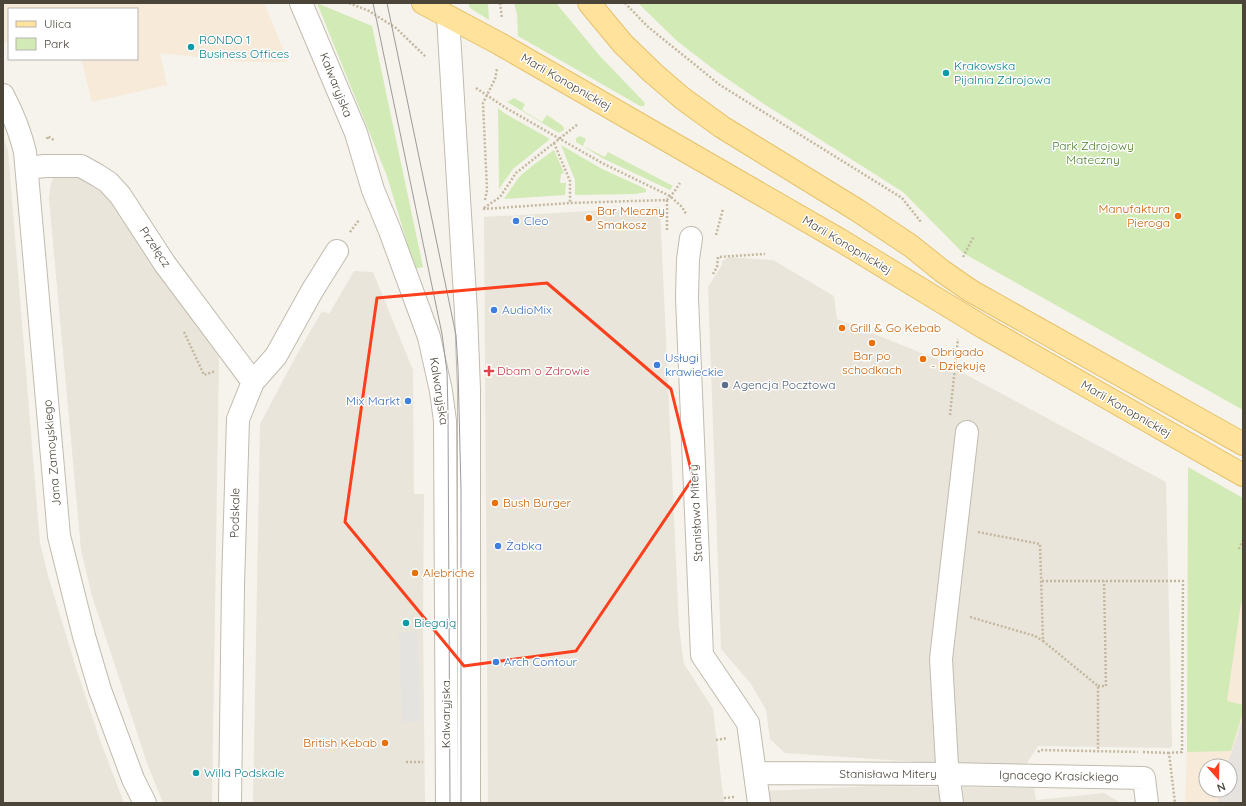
<svg xmlns="http://www.w3.org/2000/svg" width="1246" height="806" font-family="Quicksand,sans-serif">
<rect width="100%" height="100%" fill="#f6f3ec"/>
<path fill="#eae5da" d="M3 135 8 151 40 543 49 579 77 671 100 740 124 803H3Z
M79 172 106 190 151 256 168 287 219 357 212 803H163L148 766 92 596 81 550 49 199 51 183 54 176Z
M660 207 679 627 684 664 713 709 724 803H488L484 217Z
M729 257 773 260 834 296 837 319 939 360 941 367H952L1166 482 1172 746 1171 748 1038 746 1025 766H977L785 753 770 739 766 710 751 684 721 649 708 287 722 265V261Z
M354 271 373 272 413 370 414 494H424L423 624 425 803H253L260 424 296 356 322 311 329 314Z
M873 786 1034 788 1036 800 1104 793 1121 803H767L765 791Z"/>
<path fill="#f7ead8" d="M3 3H264L288 62H242L160 53 167 85 92 102 81 59H137V9H9V42L3 44Z
M1188 467 1243 500V718L1227 766H1206V790H1220L1222 791 1218 803H1185L1187 752Z"/>
<path fill="#e6e2dd" d="M1243 718V803H1217L1222 792 1220 790H1230V766H1227Z"/>
<path fill="#d2eab5" d="M317 3 372 26 423 267 415 269 387 176Z
M468 3H488L489 20 470 8Z
M514 3H556L599 55 644 102 645 104 644 106H640L518 36 517 14Z
M638 3H1243V410L963 253 903 192 764 104 716 71 677 41Z
M514 98 525 104 522 110 542 122 547 115 563 126 564 130 559 133 507 102Z
M498 108 504 113 550 139 513 169 499 189Z
M580 136 586 139 583 146 605 157 608 152 673 186 670 190 604 159 576 142V138Z
M561 145 602 169 646 189V192L635 194 575 195V180Z
M554 150 564 173 561 174 560 183H566L565 195 504 199 519 177 532 166Z
M1188 467 1243 498V599L1241 603 1227 701 1243 705V712L1231 751 1187 752Z"/>
<path fill="#e5e3e0" d="M417 631 420 722H402L399 632Z"/>
<g fill="none" stroke-linecap="round" stroke-linejoin="round">
<g stroke="#c2bbae" stroke-width="24">
<path id="minor" d="M301 3 356 133 373 190 390 231 429 337 441 391 445 421 447 803
M448 17 466 313 469 389V803
M3 95C13 114 20 131 25 152L59 536 84 636 100 690 133 779 145 803
M27 168 45 166H81L97 175 108 182 120 195 165 264 253 382
M691 238 688 259 687 298 702 655 748 723 759 803
M755 773 948 774 1144 778 1147 803
M230 803 233 585 238 419 253 382 276 356 312 291 337 251
M952 803 947 765 941 659 967 432"/>
</g>
<g stroke="#e6c16a" stroke-width="24">
<path id="major" d="M423 3 500 44 677 146 840 240 983 327 1243 475
M589 3 623 44 653 73 682 98 722 127 857 210 911 246 942 271 971 291 1243 444"/>
</g>
<path stroke="#c4b79f" stroke-width="2.5" stroke-dasharray="2 2" stroke-linecap="butt" d="M349 3 369 11 396 28 426 57
M500 3 502 18
M625 3 647 26 720 85 902 198 921 222
M476 88 506 108 602 163 670 196 682 207 686 214
M47 139 48 136 55 141
M554 143 570 181V203
M485 200 487 190 483 103 495 79 497 69
M667 200V231
M484 208 500 197 516 173 578 124
M483 209 570 203 667 200 674 192 680 183
M350 232 359 220
M716 235 723 209
M963 257 974 236
M713 274 717 267 718 257 765 254
M184 332 204 375 216 371
M950 415 958 339
M978 532 1040 544 1043 641 1098 686V751
M1239 549 1243 540
M1042 581H1183L1182 752 1169 753 1175 803
M970 617 1035 636 1043 641
M1098 686H1106L1104 581
M716 740 727 738
M1038 752 1040 750 1138 752
M1143 752 1169 753
M406 762H423
M724 798 735 797"/>
<use href="#minor" stroke="#fff" stroke-width="22"/>
<use href="#major" stroke="#ffe39c" stroke-width="22"/>
<path stroke="#9a9a9a" stroke-width="1" d="M373 3 442 334 447 372 448 414 450 803
M387 3 456 335 458 368 461 490V803"/>
</g>
<path fill="none" stroke="#fc3f1d" stroke-width="3" stroke-linejoin="round" d="M547 283 671 389 693 478 576 651 464 666 345 522 377 298Z"/>
<g fill="#0f9aa8" stroke="#fff" stroke-width="1.5">
<circle cx="191" cy="47" r="4"/>
<circle cx="946" cy="73" r="4"/>
<circle cx="406" cy="623" r="4"/>
<circle cx="196" cy="773" r="4"/>
</g>
<g fill="#e8710a" stroke="#fff" stroke-width="1.5">
<circle cx="1178" cy="216" r="4"/>
<circle cx="589" cy="218" r="4"/>
<circle cx="842" cy="328" r="4"/>
<circle cx="872" cy="343" r="4"/>
<circle cx="923" cy="359" r="4"/>
<circle cx="495" cy="503" r="4"/>
<circle cx="415" cy="573" r="4"/>
<circle cx="385" cy="743" r="4"/>
</g>
<g fill="#3f7fe0" stroke="#fff" stroke-width="1.5">
<circle cx="516" cy="221" r="4"/>
<circle cx="494" cy="310" r="4"/>
<circle cx="657" cy="365" r="4"/>
<circle cx="408" cy="401" r="4"/>
<circle cx="498" cy="546" r="4"/>
<circle cx="496" cy="662" r="4"/>
</g>
<path fill="#e0444e" stroke="#fff" stroke-width="1.5" d="M487 365h4v4h4v4h-4v4h-4v-4h-4v-4h4z"/>
<circle fill="#5c6f8a" stroke="#fff" stroke-width="1.5" cx="725" cy="385" r="4"/>
<g text-anchor="middle" stroke-width="3" stroke-linejoin="round" paint-order="stroke">
<g font-size="12" fill="#0d838f" stroke="#fff" text-anchor="start">
<text x="199" y="44">RONDO 1<tspan x="199" dy="14">Business Offices</tspan></text>
<text x="954" y="70">Krakowska<tspan x="954" dy="14">Pijalnia Zdrojowa</tspan></text>
<text x="414" y="627">Biegają</text>
<text x="204" y="777">Willa Podskale</text>
</g>
<g font-size="12" fill="#4b4439" stroke="#fff">
<text transform="translate(566 82) rotate(30)" y="4">Marii Konopnickiej</text>
<text transform="translate(336 85) rotate(68)" y="4">Kalwaryjska</text>
<text transform="translate(847 245) rotate(31)" y="4">Marii Konopnickiej</text>
<text transform="translate(155 247) rotate(56)" y="4">Przełęcz</text>
<text transform="translate(439 391) rotate(81)" y="4">Kalwaryjska</text>
<text transform="translate(1126 409) rotate(30)" y="4">Marii Konopnickiej</text>
<text transform="translate(52 453) rotate(-95)" y="4">Jana Zamoyskiego</text>
<text transform="translate(235 513) rotate(-89)" y="4">Podskale</text>
<text transform="translate(696 513) rotate(-93)" y="4">Stanisława Mitery</text>
<text transform="translate(446 714) rotate(-90)" y="4">Kalwaryjska</text>
<text x="888" y="778">Stanisława Mitery</text>
<text transform="translate(1059 776) rotate(1)" y="4">Ignacego Krasickiego</text>
</g>
<g font-size="12" fill="#4a7f2a" stroke="#fff">
<text x="1093" y="150">Park Zdrojowy<tspan x="1093" dy="14">Mateczny</tspan></text>
</g>
<g font-size="12" fill="#c56008" stroke="#fff" text-anchor="start">
<text x="1170" y="213" text-anchor="end">Manufaktura<tspan x="1170" dy="14">Pieroga</tspan></text>
<text x="597" y="215">Bar Mleczny<tspan x="597" dy="14">Smakosz</tspan></text>
<text x="850" y="332">Grill &amp; Go Kebab</text>
<text x="931" y="356">Obrigado<tspan x="931" dy="14">- Dziękuję</tspan></text>
<text x="872" y="360" text-anchor="middle">Bar po<tspan x="872" dy="14">schodkach</tspan></text>
<text x="503" y="507">Bush Burger</text>
<text x="423" y="577">Alebriche</text>
<text x="377" y="747" text-anchor="end">British Kebab</text>
</g>
<g font-size="12" fill="#366cbe" stroke="#fff" text-anchor="start">
<text x="524" y="225">Cleo</text>
<text x="502" y="314">AudioMix</text>
<text x="665" y="362">Usługi<tspan x="665" dy="14">krawieckie</tspan></text>
<text x="400" y="405" text-anchor="end">Mix Markt</text>
<text x="506" y="550">Żabka</text>
<text x="504" y="666">Arch Contour</text>
</g>
<g font-size="12" fill="#be3a42" stroke="#fff" text-anchor="start">
<text x="497" y="375">Dbam o Zdrowie</text>
</g>
<g font-size="12" fill="#4e5e75" stroke="#fff" text-anchor="start">
<text x="733" y="389">Agencja Pocztowa</text>
</g>
</g>
<rect width="1246" height="806" fill="none" stroke="#4b4439" stroke-width="8"/>
<rect x="8" y="8" width="130" height="52" fill="#ffffff" stroke="#b7b4b0"/>
<rect x="16" y="21" width="20" height="6" fill="#ffe39c" stroke="#b7b4b0"/>
<text x="44" y="28" font-size="12" fill="#4b4439">Ulica</text>
<rect x="16" y="38" width="20" height="12" fill="#d2eab5" stroke="#b7b4b0"/>
<text x="44" y="48" font-size="12" fill="#4b4439">Park</text>
<g transform="translate(1218 778) rotate(160)"><circle r="19" fill="#ffffff" stroke="#b7b4b0"/>
<path d="M0-3L7 15L0 10L-7 15Z" fill="#fc3f1d"/>
<text y="-6" font-size="11" font-weight="bold" text-anchor="middle" fill="#4b4439">N</text>
</g>
</svg>
